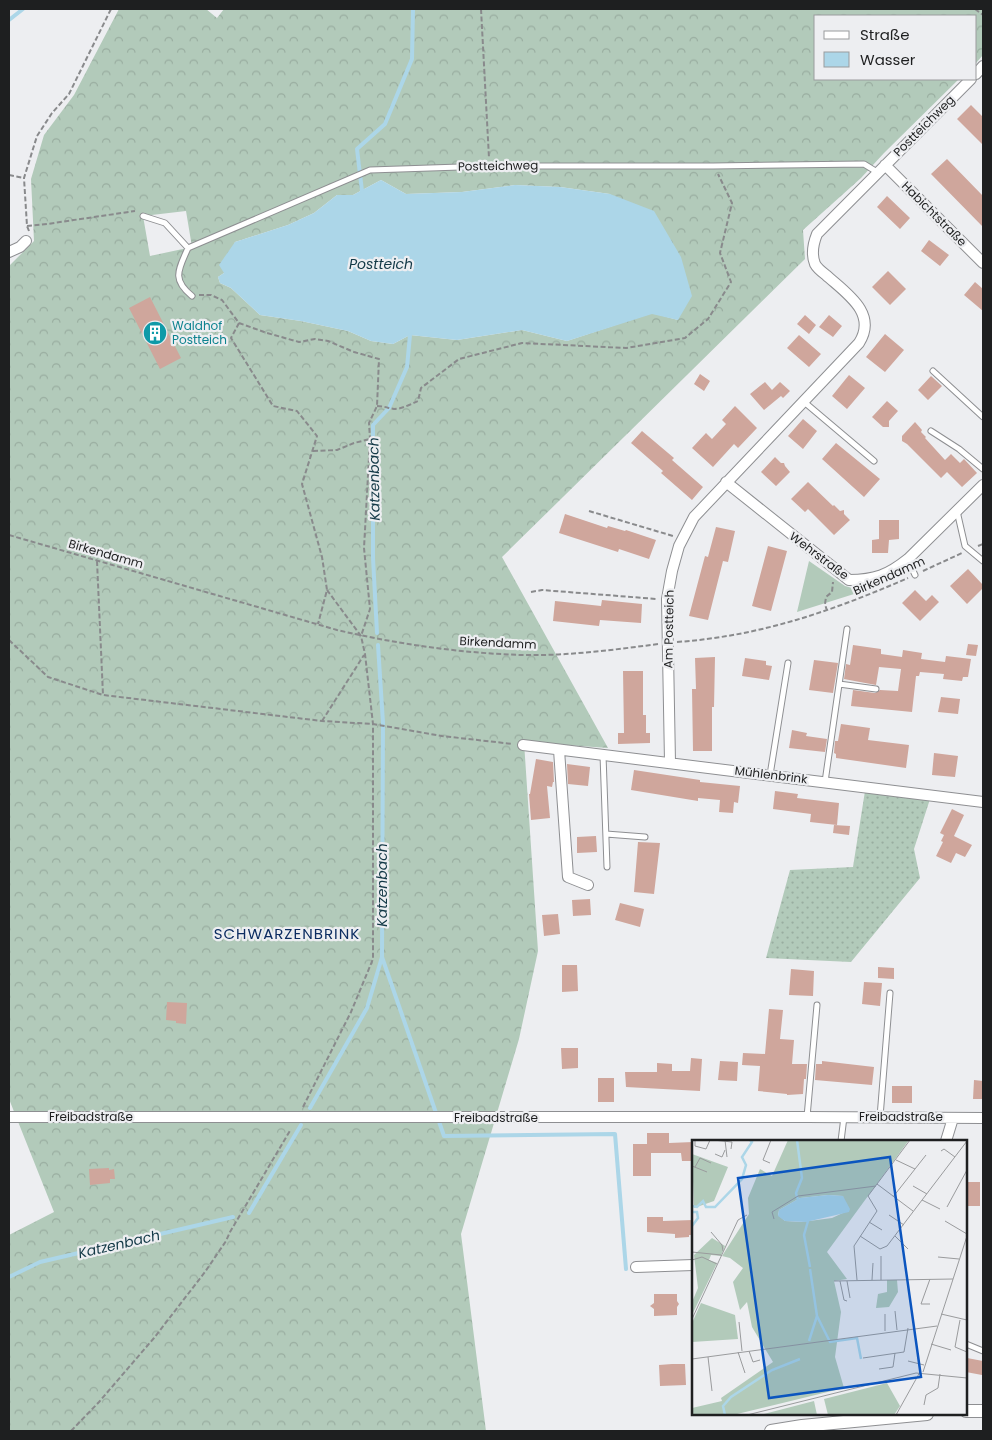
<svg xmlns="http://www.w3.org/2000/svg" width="992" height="1440" font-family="Poppins,sans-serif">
<defs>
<pattern id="grass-dots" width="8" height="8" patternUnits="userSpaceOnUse" patternTransform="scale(1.25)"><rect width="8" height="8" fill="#b2caba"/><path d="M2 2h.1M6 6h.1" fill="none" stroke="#99ada0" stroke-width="1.8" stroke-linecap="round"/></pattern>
<pattern id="forest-crowns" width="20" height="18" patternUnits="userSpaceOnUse" patternTransform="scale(1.25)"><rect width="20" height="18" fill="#b2caba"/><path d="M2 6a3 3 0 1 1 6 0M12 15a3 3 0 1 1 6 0" fill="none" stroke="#99ada0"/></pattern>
</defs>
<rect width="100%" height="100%" fill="#edeef1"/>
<path fill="url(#grass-dots)" d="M865 791 930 799 914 849 920 878 851 962 766 958 790 870 853 867Z"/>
<path fill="url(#forest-crowns)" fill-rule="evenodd" d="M119 9H206L217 18 224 9H983V55L976 63V16H816V79H959L884 153 861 178 803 230 805 259 502 557 608 748 524 742 538 951 519 1039 461 1234 486 1431H9V1235L54 1212 9 1099V266L34 241 31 179 44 135 74 95ZM381 180 406 194 462 192 515 185 560 187 610 194 678 320 652 313 567 341 522 330 457 340 410 335 393 344 371 341 348 331 301 321 260 315 231 288 220 283 218 277 224 273 235 242 288 225 314 213 337 195H353ZM186 211 192 247 150 256 143 216Z"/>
<path fill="#b2caba" d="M809 561 845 586 852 588 854 594 797 612Z"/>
<path fill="#acd6e8" d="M381 180 406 194 462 192 515 185 560 187 610 194 654 211 681 257 692 296 678 320 652 314 567 341 522 330 457 340 410 335 393 344 371 341 348 331 301 321 260 315 231 288 220 283 218 277 224 273 219 265 235 242 288 225 314 213 337 195H353Z"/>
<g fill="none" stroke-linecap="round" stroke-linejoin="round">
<path stroke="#acd6e8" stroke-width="4" d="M9 20 23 9
M362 191 357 149 385 124 412 59 413 9
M377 633 373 558V425L389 408 407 367 410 335
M382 957 444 1136 615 1134 626 1269
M310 1108 367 1008 382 957 383 723 378 645
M249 1213 301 1125
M9 1277 40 1262 233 1217"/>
</g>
<path fill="#cfa69c" d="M971 105 983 117V145L957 119Z
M947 159 983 196V227L931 174Z
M887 196 910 218 900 229 877 207Z
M929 240 949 255 940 266 921 251Z
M888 271 906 289 890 305 872 287Z
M975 282 983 289V311L964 295Z
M150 297 181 358 160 369 129 308Z
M805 315 816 325 809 334 797 324Z
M829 315 842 326 833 337 819 327Z
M885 334 904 350 885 372 866 357Z
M799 335 821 354 809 367 787 348Z
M700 374 710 381 704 391 694 384Z
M849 375 865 388 847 409 832 396Z
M931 376 942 386 928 400 918 390Z
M765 382 772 390 780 382 790 391 783 398 781 396 764 410 750 394Z
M887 401 898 411 889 421V427H883L872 417Z
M735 406 757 428 738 448 734 444 713 467 692 448 706 433 712 439 726 424 722 420Z
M803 419 817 431 803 449 788 436Z
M915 422 922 430 921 432 926 437 925 438 945 460 951 454 960 463 964 459 977 473 962 487 947 472 941 478 907 444 902 441V436Z
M642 431 674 458 672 460 703 487 692 500 661 473 663 471 631 443Z
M836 443 880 479 864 497 822 459Z
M775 457 781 463H784L785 466 790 472 776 486 761 472Z
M808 482 833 506 834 505 840 511 844 510V514L850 520 834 535 808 509 805 512 791 499Z
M565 514 607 528 608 526 625 531 626 530 656 540 649 559 619 549 618 552 559 533Z
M879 520H899V539L889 540 888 553H872V540L879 539Z
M716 527 735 531 728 562 723 561 708 620 689 616 705 556 708 557Z
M768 546 787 551 771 611 752 606Z
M968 569 983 585V588L967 604 950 586Z
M915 590 926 601 932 595 939 602 920 621 902 603Z
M602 600 642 604 641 623 600 620 599 626 553 621 555 601 601 606Z
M968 644 978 645 976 656 966 655Z
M853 645 881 649V654L902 657 903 650 922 653 921 659 945 662 946 656 971 659 968 677H963L962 681 943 679 944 674 920 672 919 676H916L912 712 851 706 853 690 875 693 880 690 898 691 901 669 879 667 876 685 844 679 846 664 850 665Z
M715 657 714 707H712V751H693L692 689H696L695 658Z
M745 658 766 661V665L772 666 769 680 742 676Z
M814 660 838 663 833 693 809 690Z
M623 671H643V715H646V733H650V743L618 744V733H624Z
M941 697 960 699 958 714 938 712Z
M841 724 870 728 868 740 909 745 906 768 836 758V754L834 753 835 741H838Z
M792 730 807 733 806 736 827 739 825 752 789 748Z
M934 753 958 756 955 777 932 775Z
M536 759 553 762 554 782H553L552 787 547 786 550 818 531 820 529 794H530Z
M567 764 590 767 588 786 568 784Z
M634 770 700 780V782L740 786 738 803 734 802 733 813 719 812 720 800 698 798V801L631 790Z
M775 791 798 794 797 798 839 803 837 825 810 822 811 814 773 809Z
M952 809 964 815 954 836 972 845 965 857 956 853 951 863 936 856 943 842 941 841 944 835 940 833Z
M834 825 850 826 849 835 833 833Z
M596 836 597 852 577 853V837Z
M638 842 660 843 654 894 634 892Z
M590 899 591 915 573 916 572 900Z
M620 903 644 909 640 927 615 920Z
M558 914 560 934 544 936 542 915Z
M562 965H577L578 991 562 992Z
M878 967 894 968V979L878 978Z
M791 969 814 971 813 996 789 995Z
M864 982 882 983 880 1006 862 1004Z
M167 1002 187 1003 186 1024 176 1023V1021L166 1020Z
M769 1009 783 1010 780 1039 794 1040 792 1064H807L806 1079H804L803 1094 787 1095V1094L758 1091 760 1066 742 1065 743 1053 765 1054Z
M561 1048H578V1068L562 1069Z
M691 1058 702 1059 700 1091 626 1087 625 1072H657V1063L672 1064V1071H690Z
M720 1061 738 1062 737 1081 718 1080Z
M822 1061 874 1067 872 1085 815 1080 816 1064H822Z
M598 1078H614V1102H598Z
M974 1080 983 1081V1099H973Z
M892 1086H912V1103H892Z
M647 1133H669V1143L693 1142V1161H682L681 1153H651V1176H633V1144H647Z
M109 1168V1170L114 1169 115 1179H110V1183L90 1185 89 1169Z
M966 1182H980V1206H966Z
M647 1217H663V1221L693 1220V1235H689V1237L675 1238V1234L647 1232Z
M654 1294H677V1301L679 1304 677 1307V1315L654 1316V1309L650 1306 654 1303Z
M967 1358 983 1361 982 1375 966 1372Z
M672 1364H685L686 1385 660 1386 659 1365Z"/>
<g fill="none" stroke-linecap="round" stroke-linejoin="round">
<g stroke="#8e8f92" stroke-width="7">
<path id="service" d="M143 216 165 223 188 248
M192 296C171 279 179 269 188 248L370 170 490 166H713L864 164 877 172
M933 371 983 417
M803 401 874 461
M931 431 959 449 983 469
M957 511 965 546 983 561
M908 560 915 575
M839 684 876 689
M603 755 607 867
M770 775 788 663
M825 782 847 629
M606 834 645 837
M807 1117 817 1005
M880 1117 890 993
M841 1141 844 1117
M966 1344 983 1351"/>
</g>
<g stroke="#8e8f92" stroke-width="12">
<path id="minor" d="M976 74 983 66
M885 165 983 263
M9 252 20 247 26 241
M726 482 849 580C875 580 888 575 908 559L983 485
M523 745 983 802
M559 750 568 877 588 885
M670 762 667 599 672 571 679 546 694 517 859 343C878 313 846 293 826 275 822 272 817 268 815 264 811 254 813 244 817 234L971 79
M9 1117H807L983 1118
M946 1141 953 1118
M636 1267 693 1265"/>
</g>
<g stroke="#8e8f92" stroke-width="14">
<path id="tertiary" d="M966 1411H983
M771 1431 802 1426 927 1414"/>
</g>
<path stroke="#898a8c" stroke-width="2" stroke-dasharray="5 2.5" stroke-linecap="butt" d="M481 9 489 158
M975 9 983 15
M9 175 24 178
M27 226 47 224 135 211
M29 231 27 226 24 178 37 136 52 113 69 94 111 9
M199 295H211L222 300 239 323 267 333 299 342 315 339 328 341 354 352 379 359 377 406 369 423 370 439 364 548 370 609 361 636
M239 323 231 338 273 406 297 411 317 436 302 484 322 557 327 590 318 624
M377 406C383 406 388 408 394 409 402 409 411 404 418 401L421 388 459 359 522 343 626 348 685 338 708 319 731 282 720 253 732 203 718 174
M313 451 337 450 354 443 370 439
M589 511 673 536
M9 535 337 630C397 644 460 653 521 655 567 656 613 650 658 644
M978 546 983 544
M97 561 103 695
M923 571 962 553
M531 592 542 590 657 599
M827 611 825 604 826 597 832 592 833 582
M9 640 48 677 103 695 322 721 373 724 442 736 513 744
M677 642C761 636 832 611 908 578
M322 721 364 655
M303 1107 351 1012 373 959V724L365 654 361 636 327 590
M71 1431 99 1402 154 1338 205 1272 226 1241 230 1232 291 1129"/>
<use href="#service" stroke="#fff" stroke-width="5"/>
<use href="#minor" stroke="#fff" stroke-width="10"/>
<use href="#tertiary" stroke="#fff" stroke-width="12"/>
</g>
<defs>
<g id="building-disc" transform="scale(1.25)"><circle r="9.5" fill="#0f9aa8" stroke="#edeef1"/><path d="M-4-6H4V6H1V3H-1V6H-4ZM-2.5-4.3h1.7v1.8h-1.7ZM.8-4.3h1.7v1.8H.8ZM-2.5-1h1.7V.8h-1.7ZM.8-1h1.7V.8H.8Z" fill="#fff"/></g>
</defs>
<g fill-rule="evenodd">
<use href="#building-disc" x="155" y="333"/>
</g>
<g text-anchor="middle" stroke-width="4.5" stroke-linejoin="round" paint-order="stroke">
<g font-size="12" fill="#1e1f20" stroke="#edeef1">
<text transform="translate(924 126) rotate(-45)" y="4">Postteichweg</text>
<text transform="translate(498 166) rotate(-1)" y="4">Postteichweg</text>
<text transform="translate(934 214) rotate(45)" y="4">Habichtstraße</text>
<text transform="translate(106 554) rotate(16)" y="4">Birkendamm</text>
<text transform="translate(819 556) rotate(37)" y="4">Wehrstraße</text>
<text transform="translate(889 576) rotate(-24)" y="4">Birkendamm</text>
<text transform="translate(669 629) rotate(-89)" y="4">Am Postteich</text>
<text transform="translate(498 643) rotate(3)" y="4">Birkendamm</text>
<text transform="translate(771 775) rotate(7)" y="4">Mühlenbrink</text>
<text x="91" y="1121">Freibadstraße</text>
<text x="901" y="1121">Freibadstraße</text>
<text x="496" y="1122">Freibadstraße</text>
</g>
<g font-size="12" fill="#0d838f" stroke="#edeef1" text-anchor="start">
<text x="172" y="330">Waldhof<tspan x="172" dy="14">Postteich</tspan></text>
</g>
<g font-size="14" font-style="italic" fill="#123846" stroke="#edeef1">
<text x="381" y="269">Postteich</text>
<text transform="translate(374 479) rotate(-91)" y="5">Katzenbach</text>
<text transform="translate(382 885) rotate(-90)" y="5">Katzenbach</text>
<text transform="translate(119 1244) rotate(-13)" y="5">Katzenbach</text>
</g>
<g font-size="15" letter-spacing="1" fill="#0c2d61" stroke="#edeef1">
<text x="287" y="939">SCHWARZENBRINK</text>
</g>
</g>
<g transform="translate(692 1140)">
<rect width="275" height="275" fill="#edeef1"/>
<path d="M195 140H205L206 152 197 167 184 168 186 154 195 152ZM9 163 43 175 46 199 0 202V183Z" fill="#b2caba"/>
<path d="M96 0H217L135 112 155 139 142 141 149 172 143 217 152 248 41 275H0V268L30 261 29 258 81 222 60 187 55 162 48 170 41 142 51 128 38 118 30 116 57 74 56 58 68 29 80 36ZM136 55 151 56 153 72 140 78 110 82 93 81 86 75 87 70 108 58ZM0 14 36 27 22 61 2 68ZM20 98 33 106 29 116 19 115 17 120 25 123 0 175V162L6 148 2 115ZM195 243 208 266 202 275H136L132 259ZM122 261 125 275H68Z" fill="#b2caba" fill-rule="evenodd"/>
<path d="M136 55 151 56 158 69 157 72 114 82 93 81 86 76 87 70 108 58Z" fill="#acd6e8"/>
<path fill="none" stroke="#acd6e8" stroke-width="2.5" d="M105 0 110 38 104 53 106 60M0 66 5 67 11 61 14 67H23L50 39 54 25 50 17 60 2 58 0M0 72H5L6 78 0 86M116 81 112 95 118 127M125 176 138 202 165 198 169 219M117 201 125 176 118 129M33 275 31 266 39 257 80 230 108 219"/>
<path fill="none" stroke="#9a9b9d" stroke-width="1" d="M3 0V6L14 9 18 0M21 0 40 2 39 9M33 0 35 17M249 11 252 9 263 17M23 14 30 17 33 10M204 20 223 29M78 23 71 20 79 0M0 26 15 32M3 27 8 18 19 23M185 44 221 71M221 46 235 54M201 57 234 15M230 60 248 69M255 67 275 30M197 75 212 85M82 79 80 72 106 56 184 46M253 81 275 94M177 82 190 90M19 92 30 105 31 111M168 96 188 109 195 106 275 1M203 96 216 109M0 112 29 115M246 117 267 119M0 120 10 117 25 124M165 140 162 106 185 71 176 56 218 0M180 140 181 123M189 140V116M142 141 261 139M148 141 152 160 155 161M155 141 158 158M238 164H229L238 139M203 171 205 190M193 174V191M249 174 275 180M0 179 46 80 55 75M268 180 263 207 275 212M47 182 50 211M239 204 259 210M57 211 61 222 68 220M46 212 53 233M16 217 20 251M171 218 212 212 216 188M0 219 245 186M216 221 232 225M187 229 201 227 203 213M231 232 275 96M232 265 234 255 246 248 248 234M55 275 224 233 275 238M204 275 228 232"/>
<path fill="#0b55bf" fill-opacity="0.15" stroke="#0b55bf" stroke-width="2.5" d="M198 17 229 237 77 258 46 38Z"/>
<rect width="275" height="275" fill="none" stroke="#1e1f20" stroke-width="2.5"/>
</g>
<rect width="992" height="1440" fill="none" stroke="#1e1f20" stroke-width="20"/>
<rect x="814" y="15" width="162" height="65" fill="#edeef1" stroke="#9a9b9d"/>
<rect x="824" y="31" width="25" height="8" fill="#ffffff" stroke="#9a9b9d"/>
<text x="860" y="40" font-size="15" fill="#1e1f20">Straße</text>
<rect x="824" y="52" width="25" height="15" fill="#acd6e8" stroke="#9a9b9d"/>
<text x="860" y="65" font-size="15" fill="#1e1f20">Wasser</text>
</svg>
